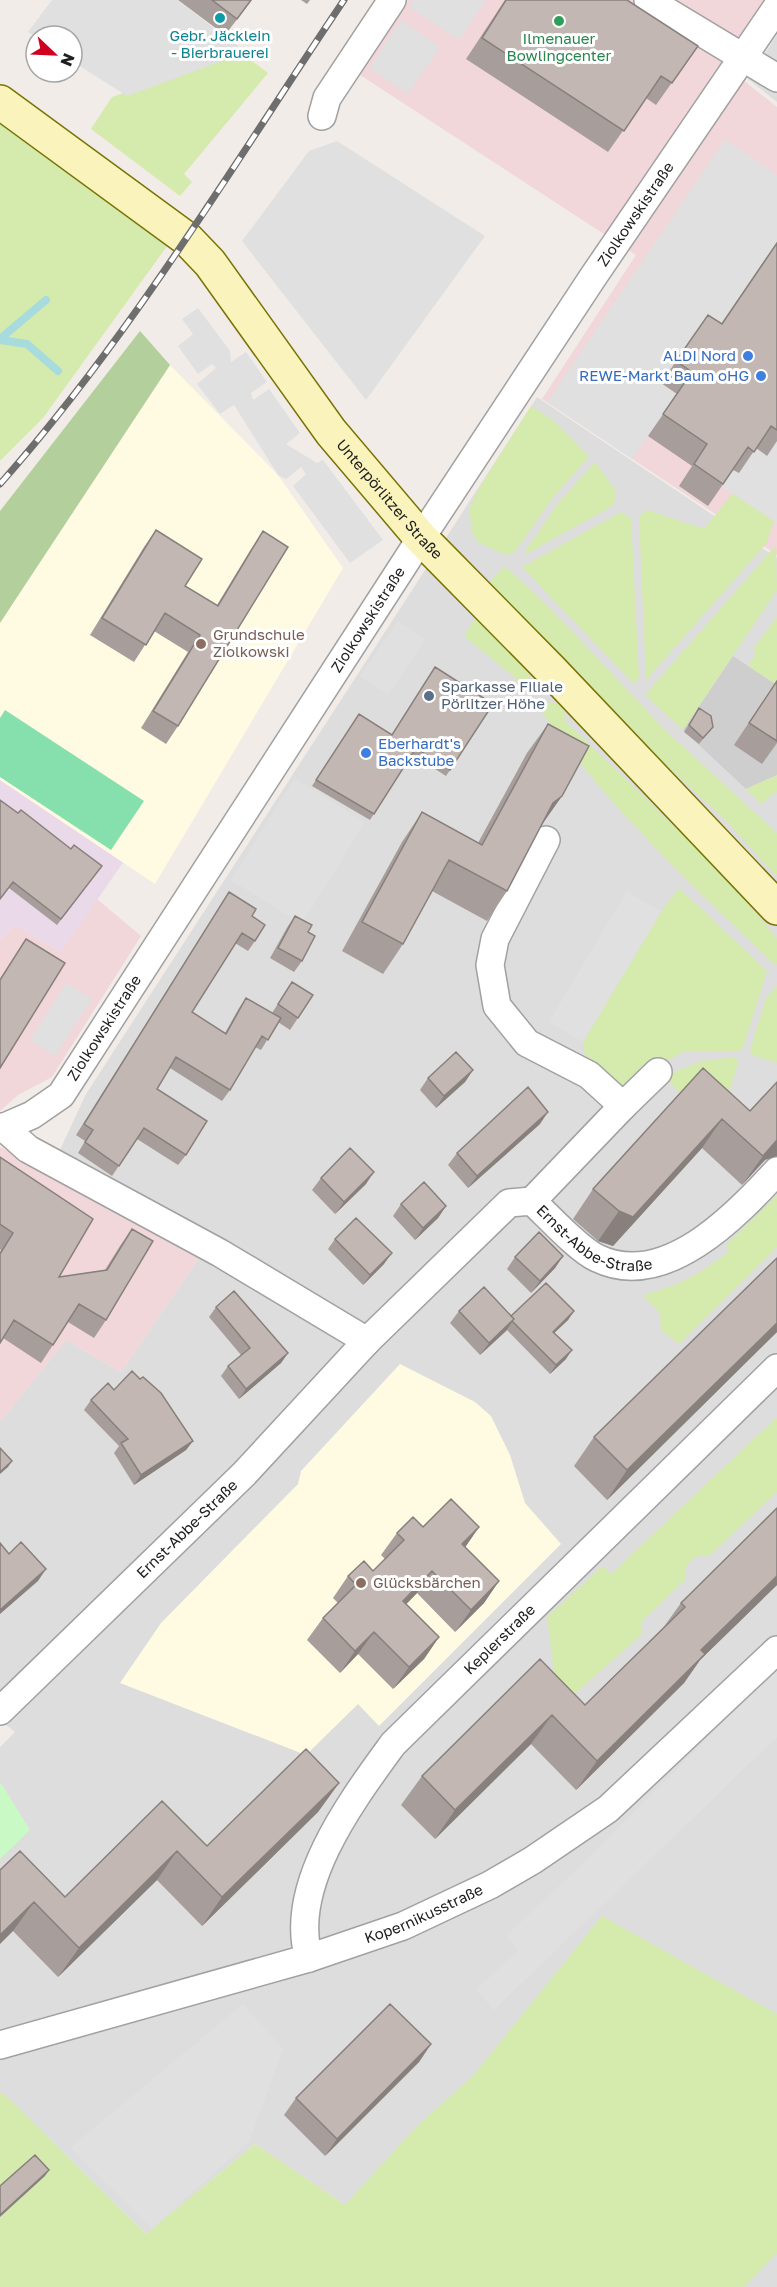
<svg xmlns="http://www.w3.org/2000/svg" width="777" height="2287" font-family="'Golos Text',sans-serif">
<rect width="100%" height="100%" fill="#f1ece7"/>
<path fill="#dedddd" d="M777 35V102L748 79Z
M537 397 777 558V2287H414L345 2205 255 2144 146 2234 3 2093H0V1747L15 1732 0 1720V1422L66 1340 121 1372 200 1256 59 1152 86 1094Z"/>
<path fill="#f1d6da" d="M401 0H764L723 64 777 107V555L542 399 636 255 354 71Z
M97 899 141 936 52 1077 18 1095 0 1111V940L15 925 61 952Z
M0 1147 200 1256 121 1372 66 1340 0 1422Z"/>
<path fill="#ead9e9" d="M0 780 124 861 61 952 15 925 0 940Z"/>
<path fill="#fffae2" d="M170 365 278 475 343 568 155 884 0 780V623Z
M400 1364 475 1402 491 1416 510 1455 525 1503 561 1544 379 1726 358 1704 306 1755 120 1683 161 1623 298 1484 301 1471Z"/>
<path fill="#cecece" d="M733 656 777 685V775L746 789 683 730Z"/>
<path fill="#d5eaad" d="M237 54H243L268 73 184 174 192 182 180 196 91 129 112 97Z
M0 120 170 242 43 418 0 461Z
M531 406 554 421 589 457 554 496 515 552 506 555 479 543 472 533 469 509 479 488Z
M595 462 616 491 614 505 526 554 525 551 559 502Z
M733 493 774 521 766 544 646 680 639 516 648 510 704 529Z
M621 512 631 518 639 677 634 684 522 567Z
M776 545 777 590 683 730 645 695Z
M505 566 550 608 665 730 777 833V877L727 822 622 723 489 582Z
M477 615 529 670V683L525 691 512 675 464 636Z
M777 617V685L748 666 755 655 754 648Z
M550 702 564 705 565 721 726 876 777 939V964L775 965C691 884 605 805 539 708Z
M777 775V791L761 804 746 789Z
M679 888 767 971 743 1048 736 1052 685 1051 648 1071 632 1086H620L583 1052V1042L661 912Z
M777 986V1063L752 1055 750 1050 766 998Z
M736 1057 738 1063 718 1130 663 1076 702 1061Z
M777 1195V1247L679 1344 661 1330 660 1313 643 1295C679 1285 700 1275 729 1251L726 1245Z
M777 1417V1492L710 1555C693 1554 684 1563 685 1580L642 1621 641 1635 559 1708 547 1617 603 1566 611 1574Z
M602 1916 777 2014V2253L744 2287H0V2093H3L146 2234 255 2144 345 2205 417 2126 472 2077Z"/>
<path fill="#b3d09c" d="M140 331 170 365 0 623V511Z"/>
<path fill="#c9fac5" d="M1 1783 30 1830 0 1859V1784Z"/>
<path fill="#85e0ae" d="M5 710 144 801 111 850 0 777V718Z"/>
<path fill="#e0e0e0" d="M52 0H177L246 52 127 96 72 61V36L36 37 28 32Z
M414 0H486L459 40 409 7Z
M401 20 440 47 408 94 369 68Z
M725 139 777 175V242L706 347 661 383 677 394 632 459 547 402Z
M337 141 485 236 366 400 242 241 309 151Z
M198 308 230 351 231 362 246 352 267 382 251 393 253 400 269 389 300 433 286 444 317 463 323 460 383 540 350 563 293 486 306 474 301 467 286 479 278 475 234 405 220 414 197 384 216 368 212 364 198 374 178 346 193 334 182 319Z
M777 440V523L721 486 745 449Z
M398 621 425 640 388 695 360 676Z
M295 778 365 822 302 924 231 880Z
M627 891 661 912 583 1042 549 1022Z
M66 983 92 999 55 1056 30 1040Z
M777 1668V1737L494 2010 476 1989 518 1951 506 1936 588 1859Z
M243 2004 283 2049 249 2142 152 2228 70 2148Z"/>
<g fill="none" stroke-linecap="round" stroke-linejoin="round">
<path stroke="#a7dbde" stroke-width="8" d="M0 339 46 300
M0 340 27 344 58 371"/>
<g stroke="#a1a1a1" stroke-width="30">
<g id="street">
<path d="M648 0 777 78"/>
<path d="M322 116 327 98 392 0"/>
<path d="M623 1106 658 1072"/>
<path d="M3 1127 28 1149 220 1253 367 1341"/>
<path id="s1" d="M0 1129 32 1115 61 1095 421 538 593 277 777 7"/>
<path d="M532 1201 623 1106 589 1075 527 1043 497 1006 490 965 495 939 546 840"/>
<path id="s2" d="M0 1711 244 1474 367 1341 509 1203 532 1201C548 1216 579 1250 597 1258 664 1291 736 1216 777 1171"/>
<path id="s3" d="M309 1958C287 1886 353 1799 393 1744L777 1368"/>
<path id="s4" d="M0 2045 309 1958 403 1926 490 1885 533 1860 608 1809 777 1650"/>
</g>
</g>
<g stroke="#7a7405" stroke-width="36">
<g id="secondary">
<path id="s5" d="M0 102 187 239 210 263 331 432 421 538 551 670 777 908"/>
</g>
</g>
<use href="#street" stroke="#fff" stroke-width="27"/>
<use href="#secondary" stroke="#faf3bc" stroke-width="33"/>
<g stroke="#6e6e6e" stroke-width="7">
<path id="rail" d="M0 484C132 335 233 165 344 0"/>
</g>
<use href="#rail" stroke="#fff" stroke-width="4.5" stroke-dasharray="14" stroke-linecap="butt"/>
</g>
<path fill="#a79d9a" d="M178 0H252L225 35Z
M301 0H310L307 4Z
M505 0H627L698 46 656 105 646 98 608 152 466 59Z
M777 242V441L767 456 756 448 739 473 733 470 708 506 679 486 692 466 648 436 677 394 661 383 708 315 721 324Z
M156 530 185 586 217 605 251 549 263 531 178 726 166 744 141 728 188 652 154 631 134 662 90 635 144 547Z
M777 680V743L762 764 734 745Z
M493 704 446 776 412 754 370 820 312 786 359 714 391 735Z
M699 708 713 727 699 744 684 732Z
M548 724 562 796 541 825 507 891 487 921 432 891 403 944 383 974 342 951 402 842 422 812 478 843 527 753Z
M18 813 71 849 102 866 57 925 9 888Z
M229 892 252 916 255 941 248 951 235 943 192 1012 225 1033 239 1008 246 998 272 1013 292 982 313 995 290 1030 278 1022 261 1050 255 1047 230 1090 222 1101 170 1068 157 1089 186 1155 178 1165 137 1139 112 1176 78 1153 85 1141 76 1135Z
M295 916 308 932 302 961 294 972 270 958 288 926Z
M703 1068 765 1160 742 1185 702 1148 613 1246 598 1241 573 1219 593 1189Z
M473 1070 465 1082 436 1108 420 1090 428 1078Z
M540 1124 468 1188 448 1165 457 1153Z
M0 1157 59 1277 105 1270 120 1246 132 1229 106 1320 94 1338 68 1322 41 1363 3 1338 0 1343V1252L1 1250 0 1249Z
M321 1178 366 1184 335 1214 312 1190Z
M401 1204 446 1206 438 1218 415 1240 393 1216Z
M335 1239 384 1264 363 1285 328 1249Z
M563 1256 555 1268 531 1293 507 1269 515 1257Z
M777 1258V1332L607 1500 574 1466 594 1437Z
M216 1307 288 1353 281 1363 239 1399 221 1376 228 1366 241 1355 209 1317Z
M459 1311 511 1316 574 1311 568 1320 554 1333 566 1359 550 1374 507 1330 480 1355 450 1323Z
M114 1390 193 1441 186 1450 134 1485 114 1453 119 1446 84 1410 91 1400Z
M777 1508V1585L700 1660 684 1683 576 1790 531 1744 435 1839 401 1805 422 1776 540 1659 585 1705 663 1628 681 1603Z
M423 1527H479L465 1547 499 1581 484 1603 455 1632 417 1593 406 1604 439 1637 424 1659 393 1689 358 1654 340 1673 307 1640 323 1618 338 1603 333 1598 348 1576 373 1571 385 1559 381 1555 397 1533Z
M339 1783 318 1812 202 1926 157 1880 58 1977 13 1931 0 1870 65 1897 162 1801 207 1846Z
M431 2044 419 2062 325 2156 284 2115 296 2098Z"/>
<path fill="#88807d" d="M562 796 541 826 553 803Z
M473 1070 465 1082 436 1108 444 1096Z
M548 1112 540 1124 468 1188 477 1176Z
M722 1119 702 1148 613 1246 598 1241 619 1211Z
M777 1140V1156L765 1160 742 1185 763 1156Z
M374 1172 366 1184 335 1214 344 1202Z
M446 1206 438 1218 415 1240 423 1228Z
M392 1253 384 1264 363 1285 370 1275Z
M563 1256 555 1268 531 1293 540 1281Z
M574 1311 568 1320 547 1340 553 1332Z
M514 1319 506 1331 480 1355 489 1343Z
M777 1323V1332L607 1500 627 1470Z
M572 1350 566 1359 550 1374 556 1365Z
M288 1353 281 1363 239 1399 246 1389Z
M193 1441 186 1450 134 1485 141 1475Z
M12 1461 8 1467 0 1474V1472Z
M479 1527 464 1549 462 1544Z
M46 1569 38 1581 0 1614V1610Z
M432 1571 417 1593 388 1623 403 1601Z
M777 1576V1585L700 1660 684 1683 576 1790 597 1761 701 1650Z
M499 1581 484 1603 455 1632 471 1610Z
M374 1632 358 1654 340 1673 355 1651Z
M439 1637 424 1659 393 1689 409 1667Z
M552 1715 531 1744 435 1839 455 1810Z
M339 1783 318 1812 202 1926 222 1897Z
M177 1851 157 1880 58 1977 79 1948Z
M34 1902 13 1931 0 1944V1935Z
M431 2044 419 2062 325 2156 337 2139Z
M49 2170 45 2176 0 2217V2215Z"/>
<path fill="#c2b7b3" stroke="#88807d" stroke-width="1.5" d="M212 0H251L237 19Z
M506 0H627L698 46 672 83 661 76 624 131 482 38Z
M777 243V430L771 426 754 452 748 447 723 484 694 464 707 444 663 414 692 372 676 361 708 315 722 324Z
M156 530 202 559 185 586 218 606 263 531 288 547 178 726 153 711 200 635 165 613 146 645 102 618Z
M435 667 493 704 450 770 416 748 374 814 316 780 359 714 392 735Z
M777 681V741L749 723Z
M699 708 711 716 713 727 703 738 689 725Z
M548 724 589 746 562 796 553 803 507 891 449 860 403 944 362 922 422 812 482 845Z
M0 800 18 813 21 810 71 849 74 845 102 866 61 919 13 882 0 899Z
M229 892 256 909 252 916 265 925 255 941 242 933 192 1012 226 1034 246 998 281 1018 268 1040 262 1036 230 1090 176 1057 157 1089 207 1121 186 1155 144 1128 119 1166 85 1142 93 1130 84 1124Z
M295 916 312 925 308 932 315 936 302 961 278 948Z
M26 939 65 963 0 1068V980Z
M292 982 313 995 298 1018 278 1004Z
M456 1052 473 1070 444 1096 428 1078Z
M703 1068 750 1111 777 1082V1140L763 1156 722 1119 633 1217 619 1211 593 1189Z
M528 1087 548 1112 477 1176 457 1153Z
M350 1148 374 1172 344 1202 321 1178Z
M0 1157 93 1219 59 1277 107 1270 132 1229 153 1241 106 1320 79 1304 53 1345 14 1320 0 1343V1254L13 1233 0 1224Z
M424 1182 446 1206 423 1228 401 1204Z
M356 1218 392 1253 370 1275 335 1239Z
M539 1232 563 1256 540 1281 515 1257Z
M777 1258V1323L627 1470 594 1437Z
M546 1283 574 1311 553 1332 572 1350 556 1365 512 1321 514 1319 511 1316Z
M484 1287 514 1319 489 1343 459 1311Z
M234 1291 288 1353 246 1389 228 1366 250 1348 216 1307Z
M132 1371 140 1379 143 1377 161 1393 193 1441 141 1475 121 1443 128 1439 91 1400 108 1383 114 1390Z
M0 1448 12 1461 0 1472Z
M451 1499 479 1527 462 1544 499 1581 471 1610 432 1571 403 1601 439 1637 409 1667 374 1632 355 1651 323 1618 356 1585 348 1576 364 1561 373 1571 404 1540 397 1533 413 1517 423 1527Z
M777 1508V1576L701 1650 705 1654 597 1761 552 1715 455 1810 422 1776 540 1659 585 1705 685 1607 681 1603Z
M21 1542 46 1569 0 1610V1543L9 1554Z
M306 1749 339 1783 222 1897 177 1851 79 1948 34 1902 0 1935V1870L20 1851 65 1897 162 1801 207 1846Z
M390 2004 431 2044 337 2139 296 2098Z
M35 2155 49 2170 0 2215V2186Z"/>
<circle fill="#0f9aa8" stroke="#fff" stroke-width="2" cx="220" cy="18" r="6"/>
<circle fill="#2e9e5b" stroke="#fff" stroke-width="2" cx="559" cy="21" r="6"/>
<g fill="#3f7fe0" stroke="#fff" stroke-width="2">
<circle cx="748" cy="356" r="6"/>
<circle cx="761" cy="376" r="6"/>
<circle cx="366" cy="753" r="6"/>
</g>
<g fill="#8d6e63" stroke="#fff" stroke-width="2">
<circle cx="201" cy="644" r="6"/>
<circle cx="361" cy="1583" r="6"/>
</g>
<circle fill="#5c6f8a" stroke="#fff" stroke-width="2" cx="429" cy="696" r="6"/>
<g text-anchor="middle" stroke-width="6" stroke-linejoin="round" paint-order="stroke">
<g font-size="15" fill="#0d838f" stroke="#fff">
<text x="220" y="41">Gebr. Jäcklein<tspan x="220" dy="17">- Bierbrauerei</tspan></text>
</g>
<g font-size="15" fill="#27864d" stroke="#fff">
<text x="559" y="44">Ilmenauer<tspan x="559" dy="17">Bowlingcenter</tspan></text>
</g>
<g font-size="15" fill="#202020" stroke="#fff">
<text dy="5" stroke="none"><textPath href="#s1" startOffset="1122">Ziolkowskistraße</textPath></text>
<text dy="5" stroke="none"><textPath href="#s5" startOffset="562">Unterpörlitzer Straße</textPath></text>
<text dy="5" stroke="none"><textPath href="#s1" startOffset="636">Ziolkowskistraße</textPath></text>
<text dy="5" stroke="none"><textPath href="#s1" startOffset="150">Ziolkowskistraße</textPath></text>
<text dy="5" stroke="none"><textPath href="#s2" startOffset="819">Ernst-Abbe-Straße</textPath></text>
<text dy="5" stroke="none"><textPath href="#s2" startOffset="261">Ernst-Abbe-Straße</textPath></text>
<text dy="5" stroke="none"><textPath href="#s3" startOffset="387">Keplerstraße</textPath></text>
<text dy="5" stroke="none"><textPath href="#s4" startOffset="444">Kopernikusstraße</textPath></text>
</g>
<g font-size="15" fill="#366cbe" stroke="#fff" text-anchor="end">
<text x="736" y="361">ALDI Nord</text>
<text x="749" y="381">REWE-Markt Baum oHG</text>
<text x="378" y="749" text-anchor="start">Eberhardt's<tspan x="378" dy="17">Backstube</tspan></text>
</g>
<g font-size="15" fill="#785e54" stroke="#fff" text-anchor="start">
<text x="213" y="640">Grundschule<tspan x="213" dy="17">Ziolkowski</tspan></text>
<text x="373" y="1588">Glücksbärchen</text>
</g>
<g font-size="15" fill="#4e5e75" stroke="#fff" text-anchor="start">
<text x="441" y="692">Sparkasse Filiale<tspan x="441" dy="17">Pörlitzer Höhe</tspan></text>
</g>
</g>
<g transform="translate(54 54) rotate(113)"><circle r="28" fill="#ffffff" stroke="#a6a6a6" stroke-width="1.5"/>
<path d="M0-4.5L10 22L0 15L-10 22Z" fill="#d10021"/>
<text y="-9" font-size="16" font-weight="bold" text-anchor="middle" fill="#202020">N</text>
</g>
</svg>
